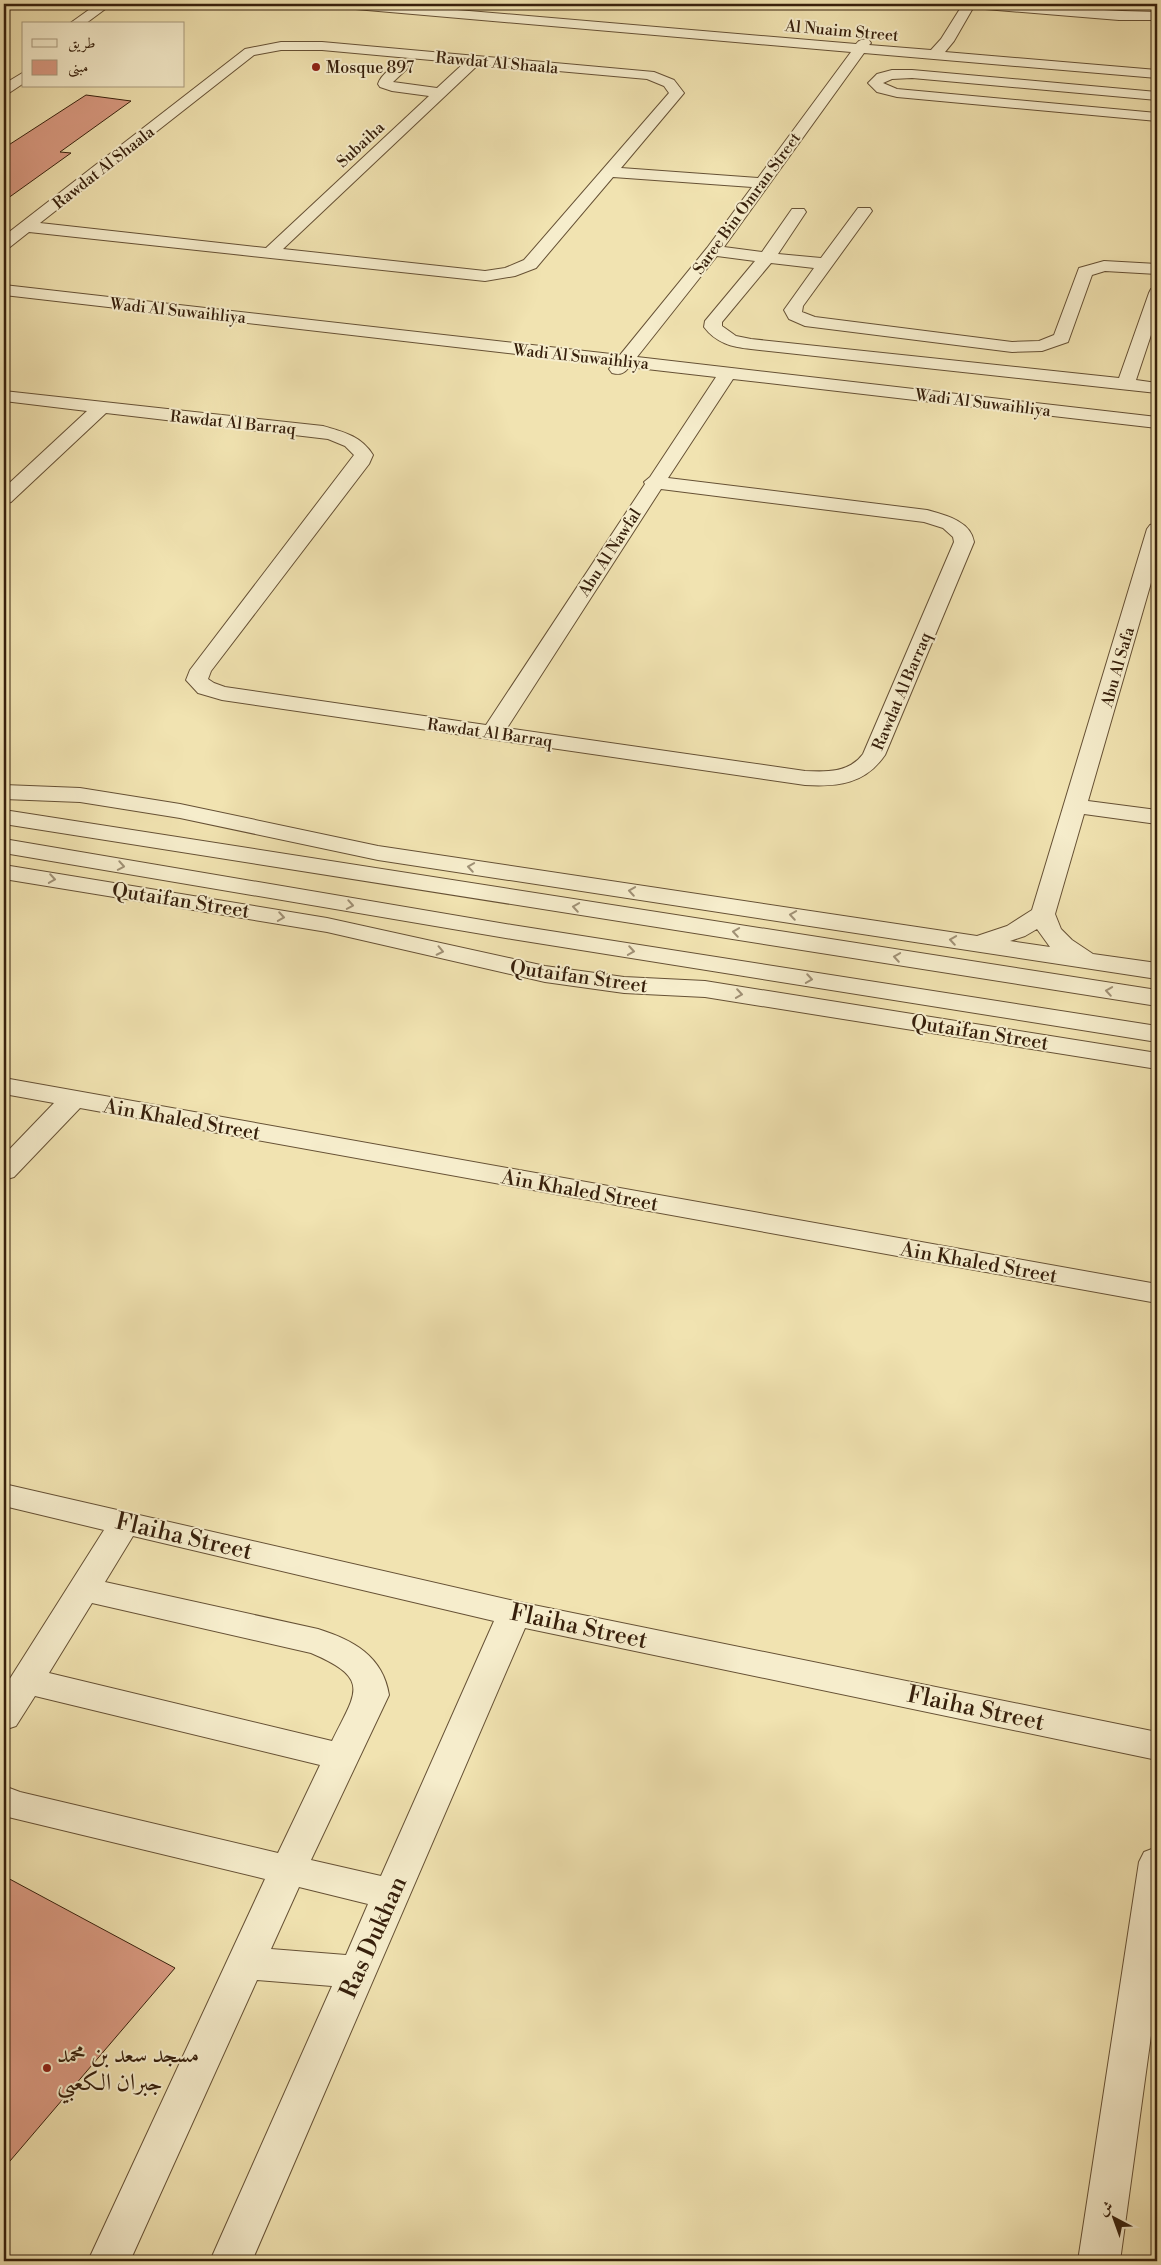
<svg xmlns="http://www.w3.org/2000/svg" width="1161" height="2265" font-family="'Libre Bodoni',Amiri,serif">
<rect width="100%" height="100%" fill="#f1e3b1"/>
<filter id="stains"><feTurbulence type="fractalNoise" baseFrequency=".004" numOctaves="4"/><feColorMatrix values="0 0 0 0 .2 0 0 0 0 .09 0 0 0 0 .02 0 0 0 .5 -.17"/></filter>
<radialGradient id="worn" r=".72"><stop offset=".6" stop-color="#630" stop-opacity="0"/><stop offset="1" stop-color="#630" stop-opacity=".3"/></radialGradient>
<path fill="#db9b83" stroke="#37200c" d="M86 95 131 101 60 152 71 153 4 201V148Z
M4 1876 175 1968 4 2168Z"/>
<g fill="none" stroke-linecap="round" stroke-linejoin="round">
<g stroke="#665135" stroke-width="2">
<path id="minor" d="M97 4H112L85 24H69Z
M338 4H387L856 44C860 39 863 39 869 40L871 43 869 45 931 50 941 39 963 4C1028 4 1092 11 1157 12V20H1119L973 8 954 41 945 52 1157 70V78L864 53 724 247 762 252 792 209H804L806 212 778 254 821 258 858 208H870L872 211 803 306 802 312 815 317 1012 342 1039 341 1054 335 1079 268 1104 261 1157 264V274L1105 271 1092 275 1068 342 1042 351 1012 352 805 326 789 319 784 310 814 268 771 263 722 322V326L736 336 751 339 1119 378 1149 293 1151 289 1157 288V317L1136 380 1157 383V393L751 349C732 347 716 343 704 327L705 321 755 261 717 256 637 357 1157 417V428L733 379 668 478 927 510C945 515 971 521 974 542L885 755C865 784 838 787 805 785L222 700 198 693 186 680 190 670 354 455 345 446 328 439 106 413 11 502 4 504V488L87 411 4 401V391L323 426C344 432 361 436 373 455L369 464 211 671 208 679 214 683 225 687 486 725 645 484 644 482 650 477 716 377 629 367C624 374 620 375 612 373L609 369 612 365 4 295V285L620 355 707 248 752 187 613 177 536 268 515 276 485 281 29 232 10 247 4 249V236L245 49 250 48 281 42H322L654 72 674 80 684 93 621 168 758 178 851 52 344 8 339 7ZM281 50H322L464 63 437 88 393 82 409 67 402 63C393 65 381 75 378 84L380 87 392 91 429 96 266 248 40 223 254 55ZM479 64 647 79 664 86 669 93 524 260 505 268 485 271 283 249ZM661 489 924 522 943 528 953 537 954 542 863 754C849 773 826 772 805 771L507 728Z
M892 70H912L1157 92V100L912 78 892 79 883 83 897 89 1157 113V121L897 97 877 92 868 83 877 74Z
M24 72V83L9 93 4 94V84Z
M1157 523V562L1088 801 1157 810V824L1084 814 1055 914 1061 929 1072 940 1093 954 1157 963V979L378 860 180 818 80 802 4 799V785L80 788 180 804 378 846 977 936 1007 926 1032 910 1147 529 1150 525ZM1037 929 1050 947 1010 941 1025 936Z
M4 810 1157 990V1006L4 824Z
M4 839 512 925 1157 1026V1042L512 939 4 853Z
M4 865 327 918 545 966 624 977 705 981 1157 1053V1069L705 997 624 993 545 982 327 932 4 879Z
M4 1078 1157 1284V1303L80 1108 14 1177 4 1180V1155L54 1103 4 1094Z
M4 1484 514 1601 1157 1732V1760L525 1628 252 2261H210L332 1986 257 1980 130 2261H88L265 1879 4 1816V1786L20 1792 278 1853 320 1765 35 1696 16 1726 4 1730V1688L104 1530 4 1506ZM133 1536 494 1621 381 1876 311 1860 389 1695C383 1656 353 1640 318 1629L105 1582ZM92 1603 311 1653C372 1679 356 1692 332 1741L49 1673ZM299 1887 368 1904 346 1955 271 1949Z
M1157 1847V1992L1120 2261H1078L1139 1862 1144 1852Z"/>
</g>
<use href="#minor" fill="#f6edcc" fill-rule="evenodd"/>
</g>
<defs><path id="oneway-chevron" d="M-2-3.5L2.5 0L-2 3.5" fill="none" stroke-width="1.6" stroke-linecap="round" stroke-linejoin="round" transform="scale(1.25)"/></defs>
<g stroke="#a09176">
<use href="#oneway-chevron" transform="translate(121 866) rotate(10)"/>
<use href="#oneway-chevron" transform="translate(471 867) rotate(-171)"/>
<use href="#oneway-chevron" transform="translate(52 879) rotate(9)"/>
<use href="#oneway-chevron" transform="translate(632 891) rotate(-171)"/>
<use href="#oneway-chevron" transform="translate(350 905) rotate(10)"/>
<use href="#oneway-chevron" transform="translate(576 907) rotate(-171)"/>
<use href="#oneway-chevron" transform="translate(793 915) rotate(-171)"/>
<use href="#oneway-chevron" transform="translate(281 917) rotate(9)"/>
<use href="#oneway-chevron" transform="translate(736 932) rotate(-171)"/>
<use href="#oneway-chevron" transform="translate(953 940) rotate(-171)"/>
<use href="#oneway-chevron" transform="translate(440 951) rotate(12)"/>
<use href="#oneway-chevron" transform="translate(631 951) rotate(9)"/>
<use href="#oneway-chevron" transform="translate(897 957) rotate(-171)"/>
<use href="#oneway-chevron" transform="translate(809 979) rotate(9)"/>
<use href="#oneway-chevron" transform="translate(1109 991) rotate(-171)"/>
<use href="#oneway-chevron" transform="translate(739 994) rotate(8)"/>
</g>
<g fill="#8f2418" stroke="#f6edcc" stroke-width="2">
<circle cx="316" cy="67" r="5"/>
<circle cx="47" cy="2068" r="5"/>
</g>
<g text-anchor="middle" stroke-width="4" stroke-linejoin="round" paint-order="stroke">
<g font-size="16" fill="#37200c" stroke="#f6edcc">
<text transform="translate(842 30) rotate(5)" y="6">Al Nuaim Street</text>
<text transform="translate(497 62) rotate(5)" y="6">Rawdat Al Shaala</text>
<text transform="translate(360 144) rotate(-43)" y="6">Subaiha</text>
<text transform="translate(103 167) rotate(-38)" y="6">Rawdat Al Shaala</text>
<text transform="translate(746 203) rotate(-54)" y="6">Saree Bin Omran Street</text>
<text transform="translate(178 310) rotate(6)" y="6">Wadi Al Suwaihliya</text>
<text transform="translate(581 356) rotate(6)" y="6">Wadi Al Suwaihliya</text>
<text transform="translate(983 402) rotate(7)" y="6">Wadi Al Suwaihliya</text>
<text transform="translate(233 422) rotate(6)" y="6">Rawdat Al Barraq</text>
<text transform="translate(609 552) rotate(-57)" y="6">Abu Al Nawfal</text>
<text transform="translate(1117 667) rotate(-74)" y="6">Abu Al Safa</text>
<text transform="translate(901 691) rotate(-67)" y="6">Rawdat Al Barraq</text>
<text transform="translate(490 732) rotate(8)" y="6">Rawdat Al Barraq</text>
</g>
<g font-size="16" fill="#37200c" stroke="#f6edcc" text-anchor="start">
<text x="326" y="73">Mosque 897</text>
</g>
<g font-size="20" fill="#37200c" stroke="#f6edcc">
<text transform="translate(181 900) rotate(9)" y="7">Qutaifan Street</text>
<text transform="translate(579 976) rotate(8)" y="7">Qutaifan Street</text>
<text transform="translate(980 1032) rotate(9)" y="7">Qutaifan Street</text>
<text transform="translate(182 1119) rotate(10)" y="7">Ain Khaled Street</text>
<text transform="translate(580 1190) rotate(10)" y="7">Ain Khaled Street</text>
<text transform="translate(979 1262) rotate(10)" y="7">Ain Khaled Street</text>
</g>
<g font-size="24" fill="#37200c" stroke="#f6edcc">
<text transform="translate(184 1536) rotate(13)" y="8">Flaiha Street</text>
<text transform="translate(579 1626) rotate(12)" y="8">Flaiha Street</text>
<text transform="translate(976 1708) rotate(12)" y="8">Flaiha Street</text>
<text transform="translate(373 1937) rotate(-66)" y="8">Ras Dukhan</text>
</g>
<g font-size="24" fill="#37200c" stroke="#f6edcc" text-anchor="start">
<text x="57" y="2062">مسجد سعد بن محمد<tspan x="57" dy="28">جبران الكعبي</tspan></text>
</g>
</g>
<rect width="1161" height="2265" fill="none" stroke="#f1e3b1" stroke-width="20"/>
<rect x="5" y="5" width="1151" height="2255" fill="none" stroke="#37200c" stroke-width="2.5"/>
<rect x="10" y="10" width="1141" height="2245" fill="none" stroke="#37200c"/>
<rect x="22" y="22" width="162" height="65" fill="#f6edcc" stroke="#aa9b7f"/>
<rect x="32" y="39" width="25" height="8" fill="#f6edcc" stroke="#aa9b7f"/>
<text x="68" y="48" font-size="15" fill="#37200c">طريق</text>
<rect x="32" y="60" width="25" height="15" fill="#db9b83" stroke="#aa9b7f"/>
<text x="68" y="72" font-size="15" fill="#37200c">مبنى</text>
<g transform="translate(1114 2218) rotate(319)" stroke="#f6edcc" stroke-width="4" paint-order="stroke">
<path d="M0-4L9 19L0 12L-9 19Z" fill="#37200c"/>
<text y="-8" font-size="14" font-weight="bold" text-anchor="middle" fill="#37200c">ش</text>
</g>
<rect width="100%" height="100%" filter="url(#stains)"/>
<rect width="100%" height="100%" fill="url(#worn)"/>
</svg>
